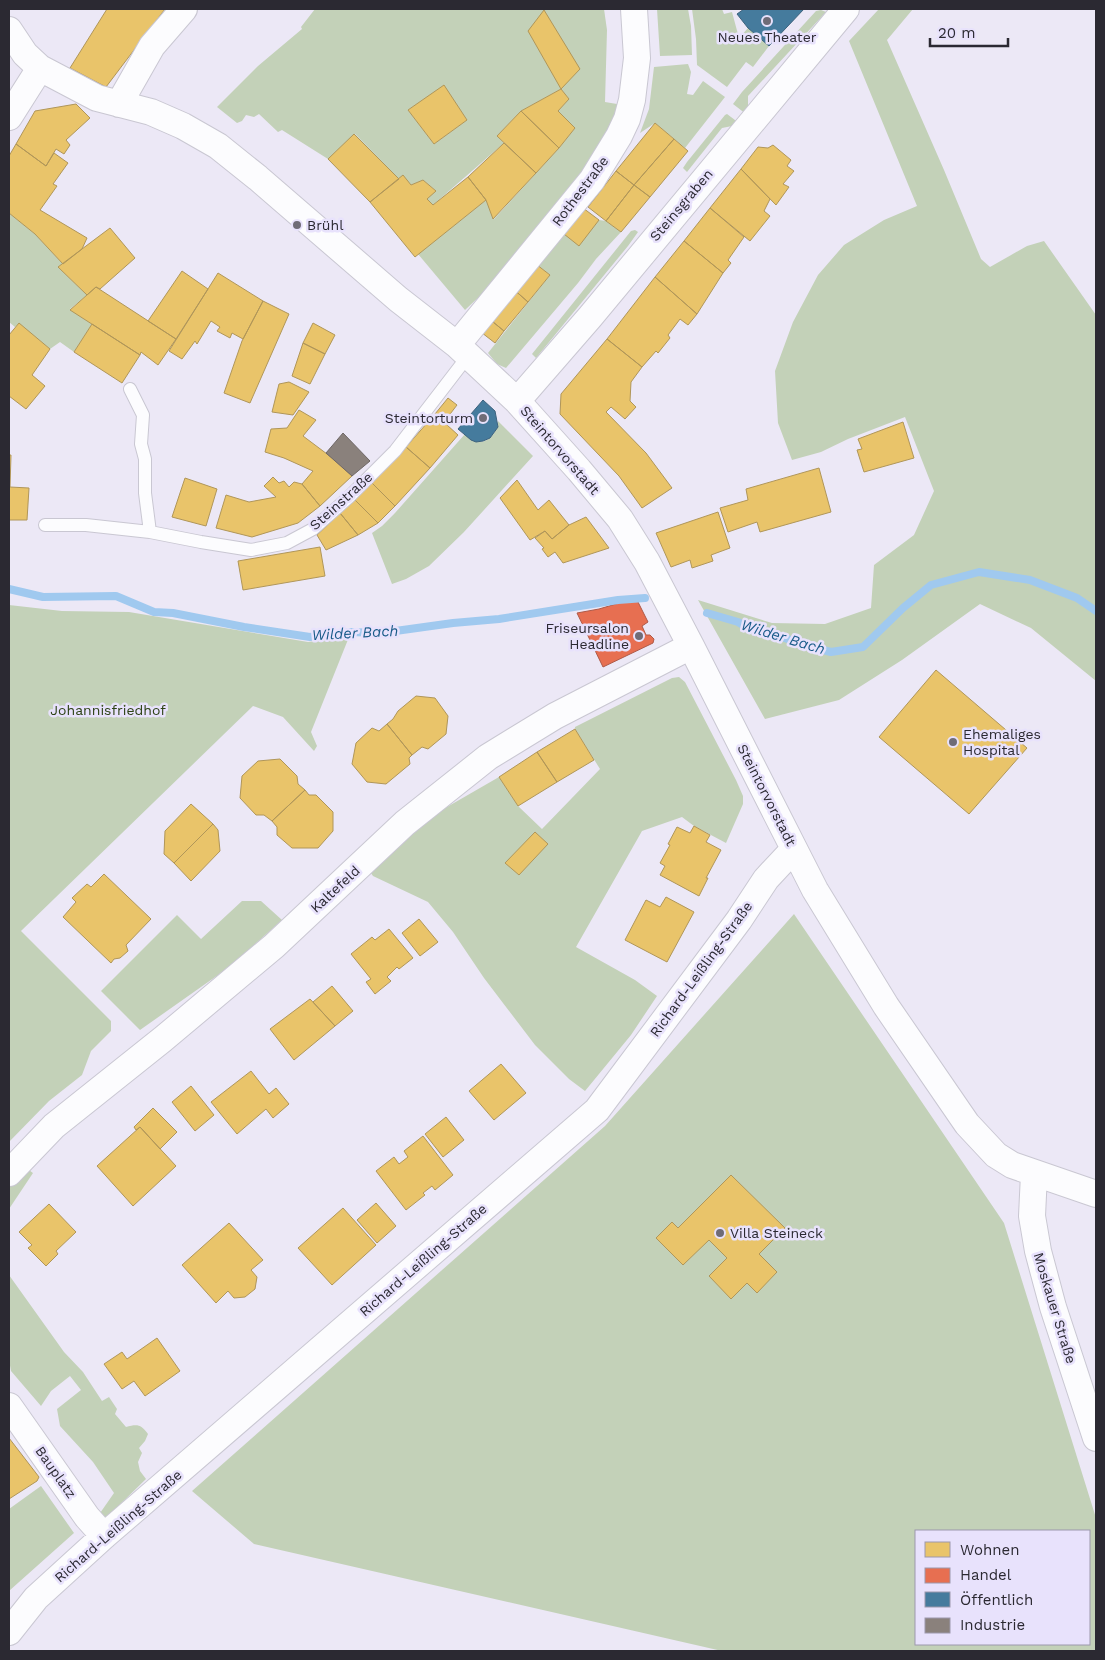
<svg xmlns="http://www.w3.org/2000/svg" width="1105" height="1660" font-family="'Work Sans',sans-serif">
<rect width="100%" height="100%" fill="#ece8f6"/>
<path fill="#c3d1b8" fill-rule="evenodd" d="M315 9H604L607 30 605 102 623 105 582 171 482 294 465 310 418 254 486 200 494 219 559 148 575 128 558 111 569 99 561 89 521 111 497 136 504 143 433 205 427 199 435 190 423 180 411 185 403 176 399 179 355 134 328 159 282 130 278 132 259 114 254 117 246 115 242 121 237 123 217 107 258 66 302 29 301 27ZM444 86 467 120 434 144 408 110Z
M657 9H688L691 26 692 55 660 56Z
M692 9H722L724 14 732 12 739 38 748 28 769 46 753 67 746 62 727 87 697 65 696 39Z
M879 9H913L887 40 944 170 981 259 990 267 1027 246 1044 241 1096 315V681L1031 628 980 604 902 660 839 700 765 719 698 600 772 623 825 624 871 608 874 565 914 535 934 491 905 417 848 439 821 452 792 460 778 423 775 371 793 322 818 275 844 245 884 220 917 206 849 41Z
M821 10 826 12 748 96V111L746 114 733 104 742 92 816 11Z
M688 64 691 72 687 94 693 95 703 81 725 97 685 148 655 123 640 133 649 109 654 67Z
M727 114 739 123 737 125 722 128 687 172 683 168 687 162 725 115Z
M9 213 35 234 63 264 59 268 87 295 70 309 92 324 74 352 60 342 50 349 19 324 15 327 9 322Z
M599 220 606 221 621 232 596 259 578 283 506 368 497 364 488 353 550 275 532 261 559 230Z
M635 230 638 232 628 246 536 358 532 354 631 231Z
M498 421 533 456 464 532 429 566 406 579 392 584 372 533 382 526 395 513 465 434C468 436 472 440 476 441 488 445 498 431 498 421Z
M9 605 62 611 129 612 308 642 349 637 311 732 317 746 314 751 283 717 253 706 21 931 111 1021V1031L91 1051 82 1075 49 1101 9 1142Z
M679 677 685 682 736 780 743 796V804L726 843 694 826 682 817 642 831 576 947 635 980 657 996 631 1035 585 1091 569 1079 535 1045 484 978 453 932 428 902 373 876 368 869 421 822 499 777 518 806 542 829 600 769 575 729V727L672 678Z
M242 901H261L282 920 244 954 218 975 140 1030 101 991 177 915 201 939Z
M794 914 1004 1223 1096 1518V1651H722L254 1544 192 1491 605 1126ZM916 1531H1089V1644H916Z
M26 1168 33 1173 9 1209V1186Z
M9 1275 64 1352 83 1372 102 1401 109 1397 117 1409 115 1414 126 1427C137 1424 141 1424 148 1434L145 1441 139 1448 142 1453 138 1462 140 1471 146 1479 105 1519 98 1516 114 1493 93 1462 60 1426 57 1409 81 1390 70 1376 51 1391 41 1406 11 1371 9 1360Z
M41 1486 74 1533 9 1591V1509Z"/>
<path fill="#e9c46a" stroke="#b09659" d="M107 9H165L106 87 70 68Z
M544 10 580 69 561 89 528 31Z
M444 85 467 120 434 144 408 110Z
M561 89 569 99 558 111 575 128 559 148 521 111Z
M76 104 90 118 66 140 70 145 64 154 56 149 46 166 16 144 35 111Z
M521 111 559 148 536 173 497 136Z
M655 123 674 139 634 185 616 171Z
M354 134 399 179 370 202 328 159Z
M674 139 688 151 650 197 634 185Z
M504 143 536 173 493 219 486 200 468 177Z
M16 144 46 166 54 153 68 163 53 184 57 186 40 210 87 238 82 249 63 264 35 234 9 213V156Z
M773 145 791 160 787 166 794 171 783 184 789 187 776 205 741 169 758 147 768 148Z
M741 169 770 199 764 211 770 216 750 241 710 208Z
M616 171 634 185 606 221 588 207Z
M403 175 411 185 423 180 436 191 427 199 433 205 468 177 486 200 415 257 370 202Z
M634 185 650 197 621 232 606 221Z
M579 205 599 220 579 246 559 230Z
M710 208 744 237 728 260 731 263 723 273 684 241Z
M110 228 135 258 100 289 96 287 87 295 58 267Z
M684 241 723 273 697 314 655 277Z
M532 261 550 275 528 302 511 287Z
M182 271 208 289 176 339 148 321Z
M218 273 263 301 243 339 232 333 230 338 217 331 220 327 211 321 197 344 195 341 182 359 169 351Z
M655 277 697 314 688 325 680 319 668 335 670 338 658 353 656 351 642 367 607 339Z
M96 287 176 339 158 365 141 352 140 355 70 310Z
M511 287 528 302 504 331 487 317Z
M263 301 289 314 250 403 224 393 242 341Z
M487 317 504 331 495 343 477 329Z
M19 323 50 349 32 375 45 386 26 409 9 396V335Z
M313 323 335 335 325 354 303 343Z
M92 324 140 355 122 383 74 352Z
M607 339 642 367 631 382 630 401 636 407 625 419 611 407 606 412 646 453 672 488 642 508 619 476 560 414 561 394Z
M303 343 325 354 310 384 292 376Z
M289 382 309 392 293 415 272 412 279 384Z
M448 398 457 405 444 422 435 414Z
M299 410 316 420 303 436 335 460 352 476 320 506 302 484 313 471 284 458 265 452 271 429 287 428Z
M435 414 458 435 430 468 406 447Z
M903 422 914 458 864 472 857 450 862 449 858 439Z
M406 447 430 468 395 506 372 483Z
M9 455H11L10 487 29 488 27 520H9V522Z
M819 468 831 512 760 532 757 522 728 532 720 508 748 500 746 489Z
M273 477 279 483 284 481 289 487 294 482 302 484 320 506 298 523 252 537 216 528 226 495 249 502 276 497 264 486Z
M185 478 217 489 206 526 172 517Z
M517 480 538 510 549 500 569 525 552 539 545 531 530 540 500 498Z
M372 483 395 506 378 523 355 500Z
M355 500 378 523 358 535 340 513Z
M718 512 730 548 711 555 713 561 692 568 690 560 671 567 656 533Z
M340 513 358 535 326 550 317 535Z
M586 517 609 548 563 563 555 552 548 557 542 549 544 548 535 538 545 531 552 539 569 525Z
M320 547 325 576 243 590 238 561Z
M936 670 1027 748 969 814 879 737Z
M416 696 435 698 448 716 446 734 428 749 422 747 412 755 387 724 393 719 398 711Z
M387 724 412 755 409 758 410 764 386 784 367 782 352 764 356 743 372 728 379 731Z
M575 729 594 760 557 782 537 752Z
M537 752 557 782 518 806 499 777Z
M280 759 297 776 298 784 305 790 272 821 264 815H256L240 798 242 776 258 761Z
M305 790 309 795H316L333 812V831L318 848H292L277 835V827L272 821Z
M191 804 213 824 174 863 164 854 165 831Z
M213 824 218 830 220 851 191 881 174 863Z
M694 826 710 835 706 842 721 850 706 878H708L699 896 660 875 665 866 660 863 670 845 668 844 677 827 690 833Z
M535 832 548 844 519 875 505 863Z
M104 874 151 919 126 945 128 951 120 958 114 959 111 963 63 917 76 902 72 898 87 884 91 887Z
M666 897 694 912 667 962 625 940 646 900 660 907Z
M419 919 438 942 420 956 402 933Z
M389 929 413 958 399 969 397 967 387 977 391 981 375 994 366 982 371 979 351 954 372 937 375 940Z
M332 986 353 1011 335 1026 313 1002Z
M310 999 335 1026 294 1060 270 1029Z
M501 1064 526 1093 494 1120 469 1091Z
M251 1071 269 1094 276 1088 289 1104 273 1118 266 1109 237 1134 211 1102Z
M191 1086 214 1115 195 1131 172 1102Z
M153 1108 177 1132 160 1149 140 1127 136 1130 134 1127Z
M446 1117 464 1140 443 1157 425 1134Z
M140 1127 176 1166 133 1206 97 1166Z
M423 1136 453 1175 435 1190 432 1186 423 1193 425 1195 406 1210 376 1171 394 1157 399 1164 408 1157 404 1151Z
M731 1175 785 1228 759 1254 777 1272 757 1293 747 1283 731 1299 709 1276 727 1258 709 1240 683 1265 656 1238 672 1222 678 1228Z
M376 1203 396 1226 377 1243 357 1220Z
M49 1204 76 1232 56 1251 58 1254 46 1266 28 1248 32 1245 19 1232Z
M343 1208 376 1245 332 1285 298 1248Z
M229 1223 263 1260 251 1270 257 1277 255 1289 245 1297 234 1298 228 1291 216 1303 182 1265Z
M157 1338 180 1371 145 1396 134 1381 122 1389 104 1364 122 1352 127 1359Z
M9 1438 39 1477 37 1481 9 1499Z"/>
<path fill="#e76f51" stroke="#af5a48" d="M636 598 648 622 642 626 646 635H650L654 639 653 643 603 667 577 613 599 609Z"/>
<path fill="#457b9d" stroke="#3d627d" d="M744 9H804L769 46 748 28 737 14Z
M483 400 495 411 498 427 490 438 483 441 476 442 471 440 458 429Z"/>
<path fill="#8a817c" stroke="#6e6766" d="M343 433 370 461 352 476 326 453Z"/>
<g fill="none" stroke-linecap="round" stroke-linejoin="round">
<path stroke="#a0c9ef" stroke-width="8" d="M9 589 43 597 116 596 154 612 173 613 244 627 310 637 350 632 381 633 453 623 499 619 618 600 645 598
M707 613 738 622 748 628 768 632 807 646 831 652 863 647 903 608 931 585 979 572 1030 580 1077 598 1096 611"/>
<g stroke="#c9c7d2" stroke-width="14">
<path id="service" d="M130 389 143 415 141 444 145 459V493L150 532
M45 525H86L150 532 201 542 251 550 287 543 313 529 349 497 395 451 468 356"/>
</g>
<g stroke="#c9c7d2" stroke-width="28">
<path id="minor" d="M9 30 25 54 40 68 97 98 151 112 183 126 218 146 258 178 398 299 457 345 517 401 579 470 620 519 647 562 691 646 815 890 886 1006 967 1124 996 1155 1012 1165 1096 1194
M119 104 152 46 184 9
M9 117 40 68
M457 345 592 180 619 136 627 119 632 100 637 58 634 9
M517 401 590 317 846 9
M9 1173 54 1126 163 1039 274 946 405 823 488 757 555 716 691 646
M1034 1174 1032 1216 1038 1251 1053 1307 1096 1438
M9 1406 87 1517 104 1536
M9 1632 36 1598 104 1536 597 1110 739 920 766 879 794 849"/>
</g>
<use href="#service" stroke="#fcfcfe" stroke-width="12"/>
<use href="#minor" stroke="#fcfcfe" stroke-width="26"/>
</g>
<g fill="#6f6c77" stroke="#e8e2fc" stroke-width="2">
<circle cx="767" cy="21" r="5"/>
<circle cx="297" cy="225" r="5"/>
<circle cx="483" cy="418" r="5"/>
<circle cx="639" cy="636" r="5"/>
<circle cx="953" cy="742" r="5"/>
<circle cx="720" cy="1233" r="5"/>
</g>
<g text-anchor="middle" stroke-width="5" stroke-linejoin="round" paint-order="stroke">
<g font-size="14" fill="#2b2932" stroke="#e8e2fc" text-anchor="start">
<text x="767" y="42" text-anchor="middle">Neues Theater</text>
<text x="307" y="230">Brühl</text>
<text x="473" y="423" text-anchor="end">Steintorturm</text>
<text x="629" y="633" text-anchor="end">Friseursalon<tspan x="629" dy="16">Headline</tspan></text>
<text x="963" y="739">Ehemaliges<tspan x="963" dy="16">Hospital</tspan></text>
<text x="730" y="1238">Villa Steineck</text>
</g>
<g font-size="14" fill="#2b2932" stroke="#e8e2fc">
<text transform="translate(580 191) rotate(-53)" y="5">Rothestraße</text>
<text transform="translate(681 205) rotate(-50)" y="5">Steinsgraben</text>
<text transform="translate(560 450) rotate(49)" y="5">Steintorvorstadt</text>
<text transform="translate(341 501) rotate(-42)" y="5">Steinstraße</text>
<text transform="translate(767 795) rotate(63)" y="5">Steintorvorstadt</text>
<text transform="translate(335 889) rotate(-43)" y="5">Kaltefeld</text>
<text transform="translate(701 969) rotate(-54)" y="5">Richard-Leißling-Straße</text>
<text transform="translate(423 1260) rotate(-41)" y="5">Richard-Leißling-Straße</text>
<text transform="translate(1055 1308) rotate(73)" y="5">Moskauer Straße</text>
<text transform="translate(56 1472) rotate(55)" y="5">Bauplatz</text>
<text transform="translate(118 1526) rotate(-41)" y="5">Richard-Leißling-Straße</text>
</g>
<g font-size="14" fill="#2c4114" stroke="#e8e2fc">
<text x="108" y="715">Johannisfriedhof</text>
</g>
<g font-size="15" font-style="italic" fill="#195b89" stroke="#e8e2fc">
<text transform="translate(355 633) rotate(-3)" y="5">Wilder Bach</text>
<text transform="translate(783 637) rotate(17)" y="5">Wilder Bach</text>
</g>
</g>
<rect width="1105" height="1660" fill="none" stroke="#2b2932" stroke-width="20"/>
<rect x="915" y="1530" width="175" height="115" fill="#e8e2fc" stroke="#9c98ab"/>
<rect x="925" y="1542" width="25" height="15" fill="#e9c46a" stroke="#9c98ab"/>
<text x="960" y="1555" font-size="15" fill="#2b2932">Wohnen</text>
<rect x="925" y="1568" width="25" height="15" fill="#e76f51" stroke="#9c98ab"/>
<text x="960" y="1580" font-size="15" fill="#2b2932">Handel</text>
<rect x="925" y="1592" width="25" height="15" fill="#457b9d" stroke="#9c98ab"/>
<text x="960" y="1605" font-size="15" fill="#2b2932">Öffentlich</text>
<rect x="925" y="1618" width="25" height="15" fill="#8a817c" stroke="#9c98ab"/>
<text x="960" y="1630" font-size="15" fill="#2b2932">Industrie</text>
<path d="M930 38v8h78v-8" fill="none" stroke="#2b2932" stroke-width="2.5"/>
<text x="938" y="38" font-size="15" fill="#2b2932" stroke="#e8e2fc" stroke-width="4" paint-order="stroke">20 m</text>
</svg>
